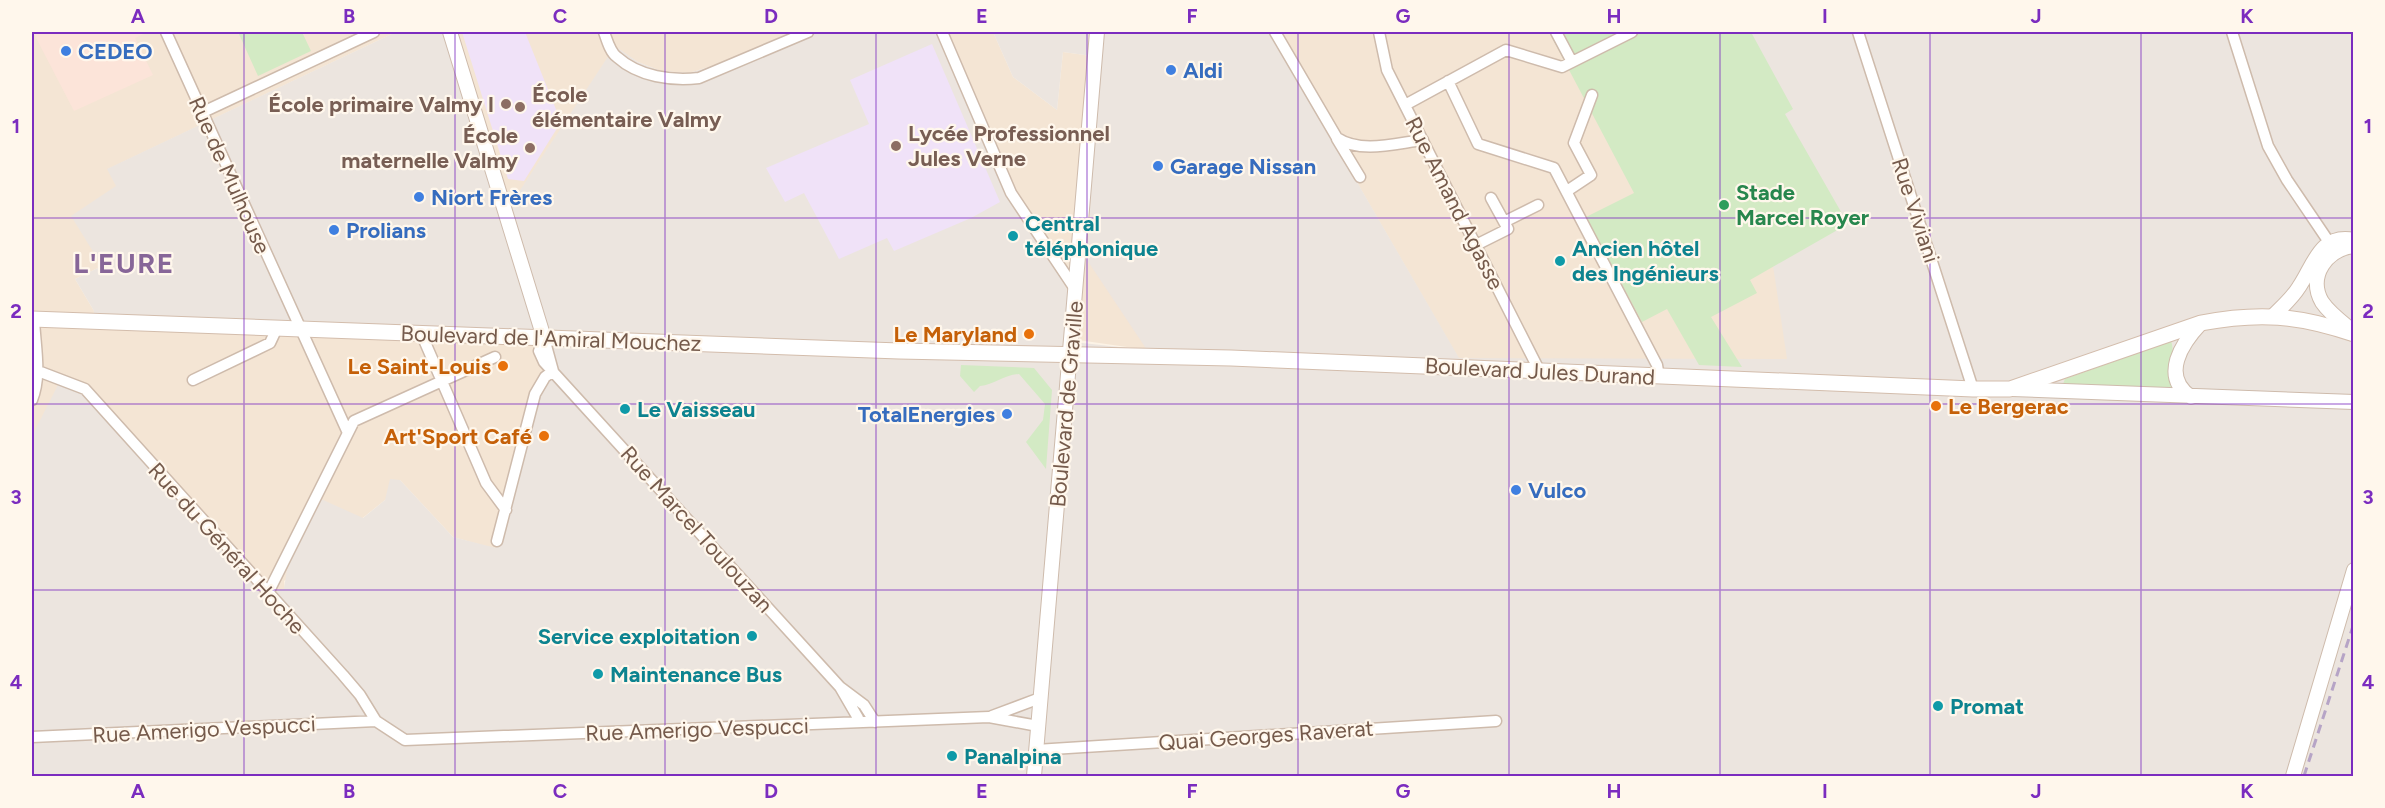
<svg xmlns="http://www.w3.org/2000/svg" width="2385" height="808" font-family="Figtree,sans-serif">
<rect width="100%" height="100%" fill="#fcf3e6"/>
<path fill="#f4e5d4" d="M32 32H396L108 169 117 186 102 266 75 279 94 311 93 321 544 338 553 371 496 549 453 537 400 480 385 500 284 581 285 589 268 593 32 436Z
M444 32H792L715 65 689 73 661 71 638 62 615 47 501 220Z
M935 32H993L1013 77 1057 110 1063 52 1099 57 1148 350 1064 338 1059 273 1009 200Z
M1270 32H1738L1788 359H1459Z"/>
<path fill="#fce4d9" d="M33 32H148L135 38 153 75 74 111Z"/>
<path fill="#ece5df" d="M396 32H444L501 219 615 46 638 62 661 71 689 73 715 65 792 32H935L1009 200 1059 273 1069 294 1064 341 1147 350 1087 260 1099 57 1063 52 1057 110 1013 77 993 32H1270L1459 358 1787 359 1738 32H2353V776H32V436L61 379 76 384 268 593 284 589 287 569 321 499 363 518 385 500 390 479 400 480 453 537 496 548 545 377 543 338 93 321 94 311 75 279 102 266 71 216 116 186 107 169Z"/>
<path fill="#f0e2f8" d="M462 32H525L561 122 524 181 508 179Z
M932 44 1000 202 971 218 894 251 887 238 839 259 804 193 785 202 766 168 869 124 850 80Z"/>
<path fill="#d3eac4" d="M238 32H302L311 51 258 76Z
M1549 32H1751L1793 109 1785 114 1848 224 1750 280 1757 293 1711 317 1742 367 1699 365 1667 309 1642 322 1586 217 1634 193Z
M2171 341C2178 362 2158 372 2185 395L2063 384 2065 379Z
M961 365 1034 368 1052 390 1046 469 1026 442 1043 420 1045 404 1019 374C1004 375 994 385 980 386L974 392 960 376Z"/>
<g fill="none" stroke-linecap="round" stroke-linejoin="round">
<g stroke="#cebbac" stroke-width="13">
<path id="minor" d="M166 32 348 433
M604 32C607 40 610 52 617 57 639 77 672 81 699 78L808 32
M942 32 1011 193 1075 289
M1275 32 1337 138C1361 154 1397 143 1423 140
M1379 32 1387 70 1540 372
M1556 32 1572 62
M1858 32 1973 389
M2232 32 2268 146 2287 180 2333 248
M1448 81 1478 144 1554 168 1657 365 1659 377
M1405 105 1506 50 1562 67 1632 32
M201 113 374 32
M1337 139 1360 177
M1567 191 1591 175 1574 143 1592 95
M1504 222 1538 205
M1476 245 1508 229 1491 198
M421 333 486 483 506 510
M544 338 539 351 544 362 840 687 864 705 875 722
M544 338 553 371
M38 371 85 389 343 675 360 695 376 721 405 740 989 717 1038 726
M193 380 270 343 277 328
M32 400C42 375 35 346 34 319
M497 541 535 394 545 377 553 371
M268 593 354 421 495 357
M840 687 858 718V722
M992 716 1040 698
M32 737 376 721
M1036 750 1496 721"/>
</g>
<g stroke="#cebbac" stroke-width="16">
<path id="tertiary" d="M450 32 544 338
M2354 246C2327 249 2307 276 2322 302 2330 314 2343 323 2354 332
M2274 315C2283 306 2293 297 2299 287 2314 265 2320 233 2354 240
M2012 389 2354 402
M2191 397C2160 376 2182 343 2201 323
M1034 776 1097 32
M2293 776 2354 570"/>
</g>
<g stroke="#d3bdac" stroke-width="17">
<path id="secondary" d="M32 319 899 351 1231 358 1973 389H2010L2201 323C2259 312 2298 315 2354 334"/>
</g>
<use href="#minor" stroke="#fff" stroke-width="10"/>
<use href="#tertiary" stroke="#fff" stroke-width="14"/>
<use href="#secondary" stroke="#fff" stroke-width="15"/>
<path stroke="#b6a4c6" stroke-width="3" stroke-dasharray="9 6" stroke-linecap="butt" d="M2304 776 2354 623"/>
</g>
<path fill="none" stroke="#7b2cbf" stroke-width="1.5" stroke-opacity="0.55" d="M244 32V776M455 32V776M665 32V776M876 32V776M1087 32V776M1298 32V776M1509 32V776M1720 32V776M1930 32V776M2141 32V776M32 218H2354M32 404H2354M32 590H2354"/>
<g fill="#3f7fe0" stroke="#fff7ec" stroke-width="2">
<circle cx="66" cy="51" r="6"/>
<circle cx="1171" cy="70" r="6"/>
<circle cx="1158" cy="166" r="6"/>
<circle cx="419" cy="197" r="6"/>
<circle cx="334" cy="230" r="6"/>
<circle cx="1007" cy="414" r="6"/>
<circle cx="1516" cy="490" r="6"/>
</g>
<g fill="#8d6e63" stroke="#fff7ec" stroke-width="2">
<circle cx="506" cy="104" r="6"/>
<circle cx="520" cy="107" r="6"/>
<circle cx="896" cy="146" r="6"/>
<circle cx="530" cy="148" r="6"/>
</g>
<circle fill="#2e9e5b" stroke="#fff7ec" stroke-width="2" cx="1724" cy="205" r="6"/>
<g fill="#0f9aa8" stroke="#fff7ec" stroke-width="2">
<circle cx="1013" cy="236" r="6"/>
<circle cx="1560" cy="261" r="6"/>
<circle cx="625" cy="409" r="6"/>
<circle cx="752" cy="636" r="6"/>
<circle cx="598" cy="674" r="6"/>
<circle cx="1938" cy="706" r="6"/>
<circle cx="952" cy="756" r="6"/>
</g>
<g fill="#e8710a" stroke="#fff7ec" stroke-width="2">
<circle cx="1029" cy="334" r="6"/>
<circle cx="503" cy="366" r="6"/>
<circle cx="1936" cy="406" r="6"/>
<circle cx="544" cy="436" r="6"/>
</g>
<g text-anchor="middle" stroke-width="4.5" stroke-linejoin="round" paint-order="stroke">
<g font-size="22" font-weight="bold" fill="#366cbe" stroke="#fff7ec" text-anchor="start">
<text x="78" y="59">CEDEO</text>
<text x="1183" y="78">Aldi</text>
<text x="1170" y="174">Garage Nissan</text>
<text x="431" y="205">Niort Frères</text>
<text x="346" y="238">Prolians</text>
<text x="995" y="422" text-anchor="end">TotalEnergies</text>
<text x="1528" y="498">Vulco</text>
</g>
<g font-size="22" font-weight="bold" fill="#785e54" stroke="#fff7ec" text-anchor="start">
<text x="532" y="102">École<tspan x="532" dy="25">élémentaire Valmy</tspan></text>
<text x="494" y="112" text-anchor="end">École primaire Valmy I</text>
<text x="908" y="141">Lycée Professionnel<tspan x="908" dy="25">Jules Verne</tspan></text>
<text x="518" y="143" text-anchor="end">École<tspan x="518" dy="25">maternelle Valmy</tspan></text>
</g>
<g font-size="22" fill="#755a4b" stroke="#fff7ec">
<text transform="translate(230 175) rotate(66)" y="8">Rue de Mulhouse</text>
<text transform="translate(1455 203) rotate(63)" y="8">Rue Amand Agasse</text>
<text transform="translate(1916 210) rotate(72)" y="8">Rue Viviani</text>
<text transform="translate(551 338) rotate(2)" y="8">Boulevard de l'Amiral Mouchez</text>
<text transform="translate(1540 371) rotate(3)" y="8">Boulevard Jules Durand</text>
<text transform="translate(1066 404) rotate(-85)" y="8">Boulevard de Graville</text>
<text transform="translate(697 529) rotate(48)" y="8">Rue Marcel Toulouzan</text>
<text transform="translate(227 548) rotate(48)" y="8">Rue du Général Hoche</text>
<text transform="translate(204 729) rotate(-3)" y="8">Rue Amerigo Vespucci</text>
<text transform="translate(697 729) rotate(-2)" y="8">Rue Amerigo Vespucci</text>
<text transform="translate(1266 735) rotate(-4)" y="8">Quai Georges Raverat</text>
</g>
<g font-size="22" font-weight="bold" fill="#27864d" stroke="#fff7ec" text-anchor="start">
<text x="1736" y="200">Stade<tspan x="1736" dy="25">Marcel Royer</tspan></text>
</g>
<g font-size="22" font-weight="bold" fill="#0d838f" stroke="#fff7ec" text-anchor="start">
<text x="1025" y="231">Central<tspan x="1025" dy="25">téléphonique</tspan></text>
<text x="1572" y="256">Ancien hôtel<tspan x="1572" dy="25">des Ingénieurs</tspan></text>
<text x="637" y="417">Le Vaisseau</text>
<text x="740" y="644" text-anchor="end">Service exploitation</text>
<text x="610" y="682">Maintenance Bus</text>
<text x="1950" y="714">Promat</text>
<text x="964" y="764">Panalpina</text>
</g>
<g font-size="22" font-weight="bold" fill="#c56008" stroke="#fff7ec" text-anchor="end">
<text x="1017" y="342">Le Maryland</text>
<text x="491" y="374">Le Saint-Louis</text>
<text x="1948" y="414" text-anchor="start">Le Bergerac</text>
<text x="532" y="444">Art'Sport Café</text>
</g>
<g font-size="28" font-weight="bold" letter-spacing="1.5" fill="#876698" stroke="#fff7ec">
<text x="124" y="273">L'EURE</text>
</g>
</g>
<rect width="2385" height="808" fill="none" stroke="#fff7ec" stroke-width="66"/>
<rect x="33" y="33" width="2319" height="742" fill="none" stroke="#7b2cbf" stroke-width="2"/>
<g font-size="20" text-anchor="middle" font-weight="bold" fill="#7b2cbf">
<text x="138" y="23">A</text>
<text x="349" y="23">B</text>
<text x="560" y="23">C</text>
<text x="771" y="23">D</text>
<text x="982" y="23">E</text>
<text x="1192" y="23">F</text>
<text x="1403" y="23">G</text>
<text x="1614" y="23">H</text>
<text x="1825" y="23">I</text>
<text x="2036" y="23">J</text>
<text x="2247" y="23">K</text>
<text x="16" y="133">1</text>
<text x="2368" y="133">1</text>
<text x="16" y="318">2</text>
<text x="2368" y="318">2</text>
<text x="16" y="504">3</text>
<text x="2368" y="504">3</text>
<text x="16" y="689">4</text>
<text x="2368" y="689">4</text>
<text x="138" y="798">A</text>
<text x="349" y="798">B</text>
<text x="560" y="798">C</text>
<text x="771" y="798">D</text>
<text x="982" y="798">E</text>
<text x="1192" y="798">F</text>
<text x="1403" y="798">G</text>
<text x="1614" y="798">H</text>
<text x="1825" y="798">I</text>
<text x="2036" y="798">J</text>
<text x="2247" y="798">K</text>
</g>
</svg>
